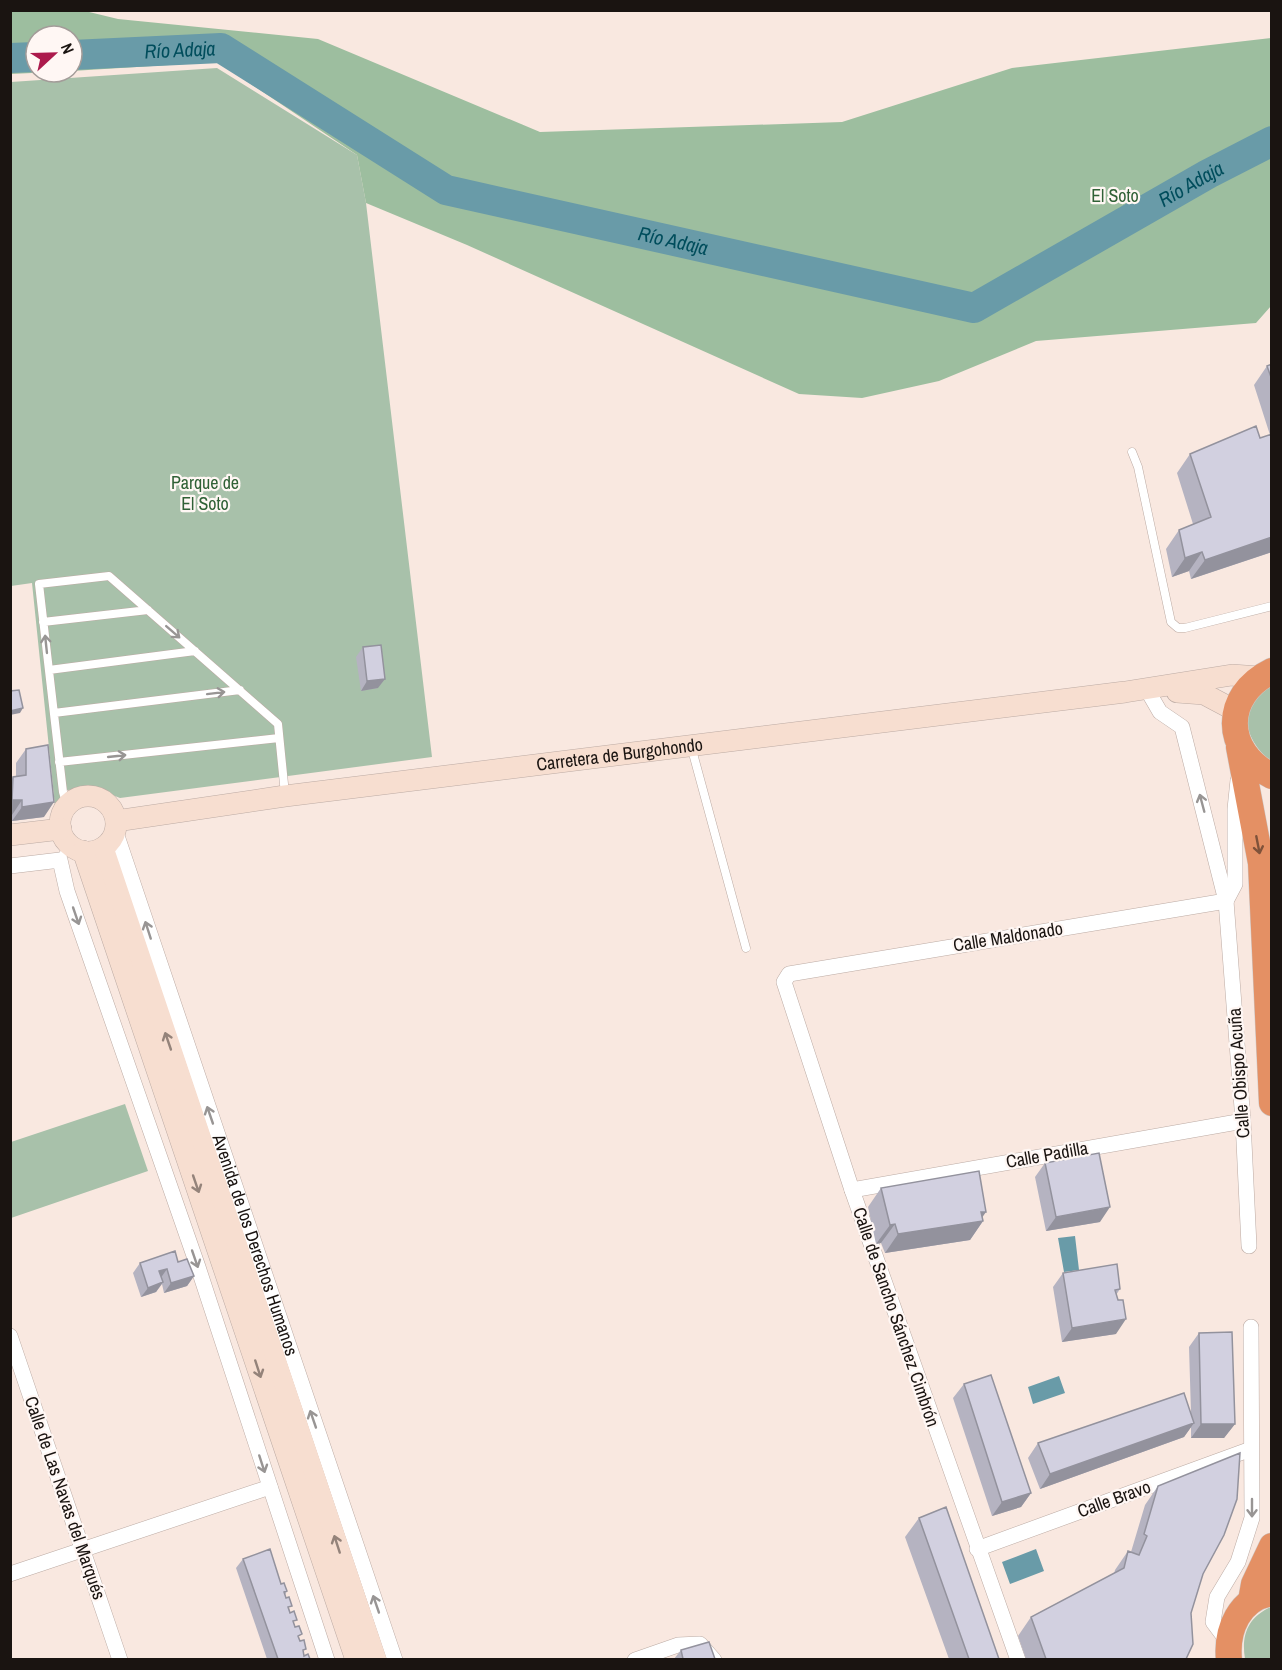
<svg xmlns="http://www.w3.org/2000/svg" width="1282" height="1670" font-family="'Archivo Narrow',sans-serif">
<rect width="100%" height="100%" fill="#f9e8e0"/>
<path fill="#a8c1aa" d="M217 68 357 155 366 203 432 757 120 798 97 789 66 790 62 802 55 806 32 583 11 586V82Z
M1271 685V762C1243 737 1236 709 1271 685Z
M125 1104 148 1171 11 1218V1142Z
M1271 1607V1659H1245C1241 1635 1248 1617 1271 1607Z"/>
<path fill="#9dbe9f" d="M11 10 85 11 118 19 318 39 540 132 842 122 1012 68 1271 38V306L1256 323 1036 341 939 381 862 398 799 394 467 245 366 203 357 155 218 62 72 71V36H36V72H53L11 74Z"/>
<path fill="#699ba8" d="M1075 1236 1079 1270 1064 1272 1058 1238Z
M1059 1376 1065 1393 1033 1404 1028 1387Z
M1036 1549 1044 1571 1010 1584 1002 1562Z"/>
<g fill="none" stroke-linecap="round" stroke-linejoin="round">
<g stroke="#699ba8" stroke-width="30">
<path id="s1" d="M72 55 221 48 446 190 974 308 1208 174 1272 141"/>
<path d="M10 58 36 57"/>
</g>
<g stroke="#bcaba4" stroke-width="9">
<path id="lane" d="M1132 452 1138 467 1171 622 1178 628H1185L1272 606
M43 622 148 610
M49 670 195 651
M54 713 240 690
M691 746 746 948
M59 762 279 738
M67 805 63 792 39 584 109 576 278 724 285 794
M60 860 69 844"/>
</g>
<g stroke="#bcaba4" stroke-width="16">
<g id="street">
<path d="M1149 693 1160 712 1182 727 1226 901 1243 1121 1249 1246"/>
<path id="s2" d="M115 830 395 1660"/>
<path d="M10 866 60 860 67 891 198 1267 327 1660"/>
<path d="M1226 901 1235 884V809L1238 780"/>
<path d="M852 1190 1243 1121"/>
<path d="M10 1336 120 1660"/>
<path d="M977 1549 1251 1449"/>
<path d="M10 1574 270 1487"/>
<path d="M1228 1642 1213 1622 1217 1597 1238 1562 1252 1518 1251 1327"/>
<path d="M635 1660 678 1645 700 1644 714 1660"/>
<path d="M1018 1660 852 1190 784 982 789 974 1226 901"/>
</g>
</g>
<g stroke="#bcaba4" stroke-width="22">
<g id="secondary">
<path d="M1177 692 1204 694 1236 711"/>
<circle cx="88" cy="824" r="28"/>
<path id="s3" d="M116 821 285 796 1125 692 1232 675 1259 677"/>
<path d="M10 835 61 829"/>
<path d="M103 848 376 1660"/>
<path d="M83 851 356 1660"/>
</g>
</g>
<g stroke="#cdcbcb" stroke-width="27">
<path id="highway" d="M1272 671C1222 695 1223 752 1272 776
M1239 747 1261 863 1272 1103
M1251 1601 1254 1584 1272 1546
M1229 1660C1226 1630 1239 1598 1272 1593"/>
</g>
<use href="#lane" stroke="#fff" stroke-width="8"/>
<use href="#street" stroke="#fff" stroke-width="15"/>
<use href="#secondary" stroke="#f7ded0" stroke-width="21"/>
<use href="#highway" stroke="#e49064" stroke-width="26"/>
</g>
<path fill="#b5b3c1" d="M1272 364V552L1191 579 1189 571 1172 577 1166 549 1179 530 1193 524 1177 473 1190 454 1260 438 1270 435 1254 385 1267 366Z
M363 647 378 688 361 691 356 657Z
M26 749 44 817 12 821V815H10V780L13 777 16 776V763Z
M1045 1163 1100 1222 1046 1231 1035 1177Z
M881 1188 982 1217 983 1221 970 1240 885 1253 881 1243 876 1244 868 1207Z
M178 1262 194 1276 187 1286 164 1293 162 1284 156 1292 141 1297 133 1273 140 1263Z
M1063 1273 1120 1289 1116 1295V1334L1062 1342 1053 1287Z
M1199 1333 1235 1424 1224 1438H1191V1427L1184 1437 1040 1489 1028 1458 1038 1443 1191 1413 1189 1347Z
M964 1384 1031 1493 1021 1507 992 1516 953 1398Z
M1158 1486 1203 1574 1191 1613 1186 1659H1026L1018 1636 1031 1617 1114 1574 1115 1570 1128 1551 1131 1552 1145 1505Z
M919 1518 999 1659H949L905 1537Z
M243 1559 281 1584 287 1591 285 1595 304 1656 310 1659H267L236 1568Z
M681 1650 715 1659H674Z"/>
<path fill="#93929d" d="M1272 537V552L1191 579 1205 560Z
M1202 552 1189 571 1172 577 1185 558Z
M385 679 378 688 361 691 367 681Z
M23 708 20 713 10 715V711Z
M12 800H22L12 815H10V802Z
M54 802 44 817 12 821 22 807Z
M1110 1207 1100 1222 1046 1231 1056 1217Z
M981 1212H986L979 1222 983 1221 970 1240 885 1253 898 1234Z
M895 1224 881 1243 876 1244 890 1225Z
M167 1269 160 1279 159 1271Z
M194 1276 187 1286 164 1293 171 1283Z
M163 1282 156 1292 141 1297 148 1288Z
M1126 1319 1116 1334 1062 1342 1072 1328Z
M1194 1423 1184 1437 1040 1489 1050 1474Z
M1201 1424H1235L1224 1438H1191Z
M1031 1493 1021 1507 992 1516 1002 1502Z"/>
<path fill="#d2d0e0" stroke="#93929d" stroke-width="1.5" d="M1272 364V380L1267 366Z
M1256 426 1260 438 1272 434V537L1205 560 1202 552 1185 558 1179 530 1211 517 1190 454Z
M381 645 385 679 367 681 363 647Z
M19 690 23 708 10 711V691Z
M48 745 54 802 22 807V800H12L13 777 26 775V749Z
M1099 1153 1110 1207 1056 1217 1045 1163Z
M979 1171 986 1212H981L983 1221 898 1234 895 1224 890 1225 881 1188Z
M175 1251 178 1262 187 1259 194 1276 171 1283 167 1269 159 1271 163 1282 148 1288 140 1263Z
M1117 1264 1120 1289 1115 1290 1118 1300H1123L1126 1319 1072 1328 1063 1273Z
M1232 1332 1235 1424H1201L1199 1333Z
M991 1375 1031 1493 1002 1502 964 1384Z
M1184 1393 1194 1423 1050 1474 1038 1443Z
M1240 1453 1237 1499 1224 1535 1203 1574 1191 1613 1193 1644 1186 1659H1046L1031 1617 1124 1568 1128 1551 1139 1555 1147 1536 1144 1534 1158 1486Z
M946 1507 999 1659H969L919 1518Z
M270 1549 281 1584 284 1583 287 1591 284 1592 286 1598 289 1597 292 1606 288 1607 290 1613 294 1611 297 1620 293 1621 295 1627 299 1626 302 1634 298 1636 300 1641 304 1640 306 1649 303 1650 304 1656 308 1654 310 1659H278L243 1559Z
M709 1642 715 1659H683L681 1650Z"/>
<defs><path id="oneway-shaft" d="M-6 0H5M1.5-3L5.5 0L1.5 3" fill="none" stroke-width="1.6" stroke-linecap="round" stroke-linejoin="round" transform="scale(1.5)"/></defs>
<g stroke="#989594">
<use href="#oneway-shaft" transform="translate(173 632) rotate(41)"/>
<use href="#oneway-shaft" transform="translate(46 644) rotate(-96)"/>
<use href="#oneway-shaft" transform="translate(216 693) rotate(-7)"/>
<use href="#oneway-shaft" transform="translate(117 756) rotate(-6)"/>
<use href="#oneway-shaft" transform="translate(1202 803) rotate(-105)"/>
<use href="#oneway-shaft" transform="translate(76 916) rotate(71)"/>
<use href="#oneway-shaft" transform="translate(148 930) rotate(-108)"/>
<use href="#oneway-shaft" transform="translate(210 1115) rotate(-109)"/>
<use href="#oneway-shaft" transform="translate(195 1259) rotate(71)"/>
<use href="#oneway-shaft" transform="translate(313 1419) rotate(-109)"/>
<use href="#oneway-shaft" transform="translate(262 1464) rotate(72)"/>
<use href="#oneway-shaft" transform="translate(1252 1508) rotate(90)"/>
<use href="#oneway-shaft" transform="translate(376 1604) rotate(-109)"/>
</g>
<use stroke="#7f523a" href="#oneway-shaft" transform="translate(1258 845) rotate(79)"/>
<g stroke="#94837a">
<use href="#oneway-shaft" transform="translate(168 1041) rotate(-109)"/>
<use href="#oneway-shaft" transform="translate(196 1184) rotate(71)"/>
<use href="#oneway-shaft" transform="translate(258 1369) rotate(72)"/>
<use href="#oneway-shaft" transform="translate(337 1544) rotate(-108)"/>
</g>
<g text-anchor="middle" stroke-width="4.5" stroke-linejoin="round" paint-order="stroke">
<g font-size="18" fill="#306136" stroke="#fff7f4">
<text x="1115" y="202">El Soto</text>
<text x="205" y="489">Parque de<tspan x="205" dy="21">El Soto</tspan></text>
</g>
<g font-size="18" fill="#1a1411" stroke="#fff7f4">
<text dy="6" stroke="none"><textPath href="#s3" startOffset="508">Carretera de Burgohondo</textPath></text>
<text transform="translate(1008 937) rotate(-9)" y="6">Calle Maldonado</text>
<text transform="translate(1239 1073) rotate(-94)" y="6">Calle Obispo Acuña</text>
<text transform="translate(1047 1155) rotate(-10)" y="6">Calle Padilla</text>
<text dy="6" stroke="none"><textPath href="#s2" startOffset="438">Avenida de los Derechos Humanos</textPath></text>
<text transform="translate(896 1317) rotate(71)" y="6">Calle de Sancho Sánchez Cimbrón</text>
<text transform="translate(65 1498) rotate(71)" y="6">Calle de Las Navas del Marqués</text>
<text transform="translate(1114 1499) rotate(-20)" y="6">Calle Bravo</text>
</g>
<g font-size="20" font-style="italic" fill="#004d5c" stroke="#fff7f4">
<text dy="7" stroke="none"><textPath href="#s1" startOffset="108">Río Adaja</textPath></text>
<text dy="7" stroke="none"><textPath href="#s1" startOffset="1206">Río Adaja</textPath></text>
<text dy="7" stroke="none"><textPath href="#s1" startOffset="648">Río Adaja</textPath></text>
</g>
</g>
<rect width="1282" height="1670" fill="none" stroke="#1a1411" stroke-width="24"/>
<g transform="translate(54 54) rotate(68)"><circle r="28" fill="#fff7f4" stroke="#a39c99" stroke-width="1.5"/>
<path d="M0-4.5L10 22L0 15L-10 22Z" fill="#ac1a4c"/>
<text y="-9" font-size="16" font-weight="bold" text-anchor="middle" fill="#1a1411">N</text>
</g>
</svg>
